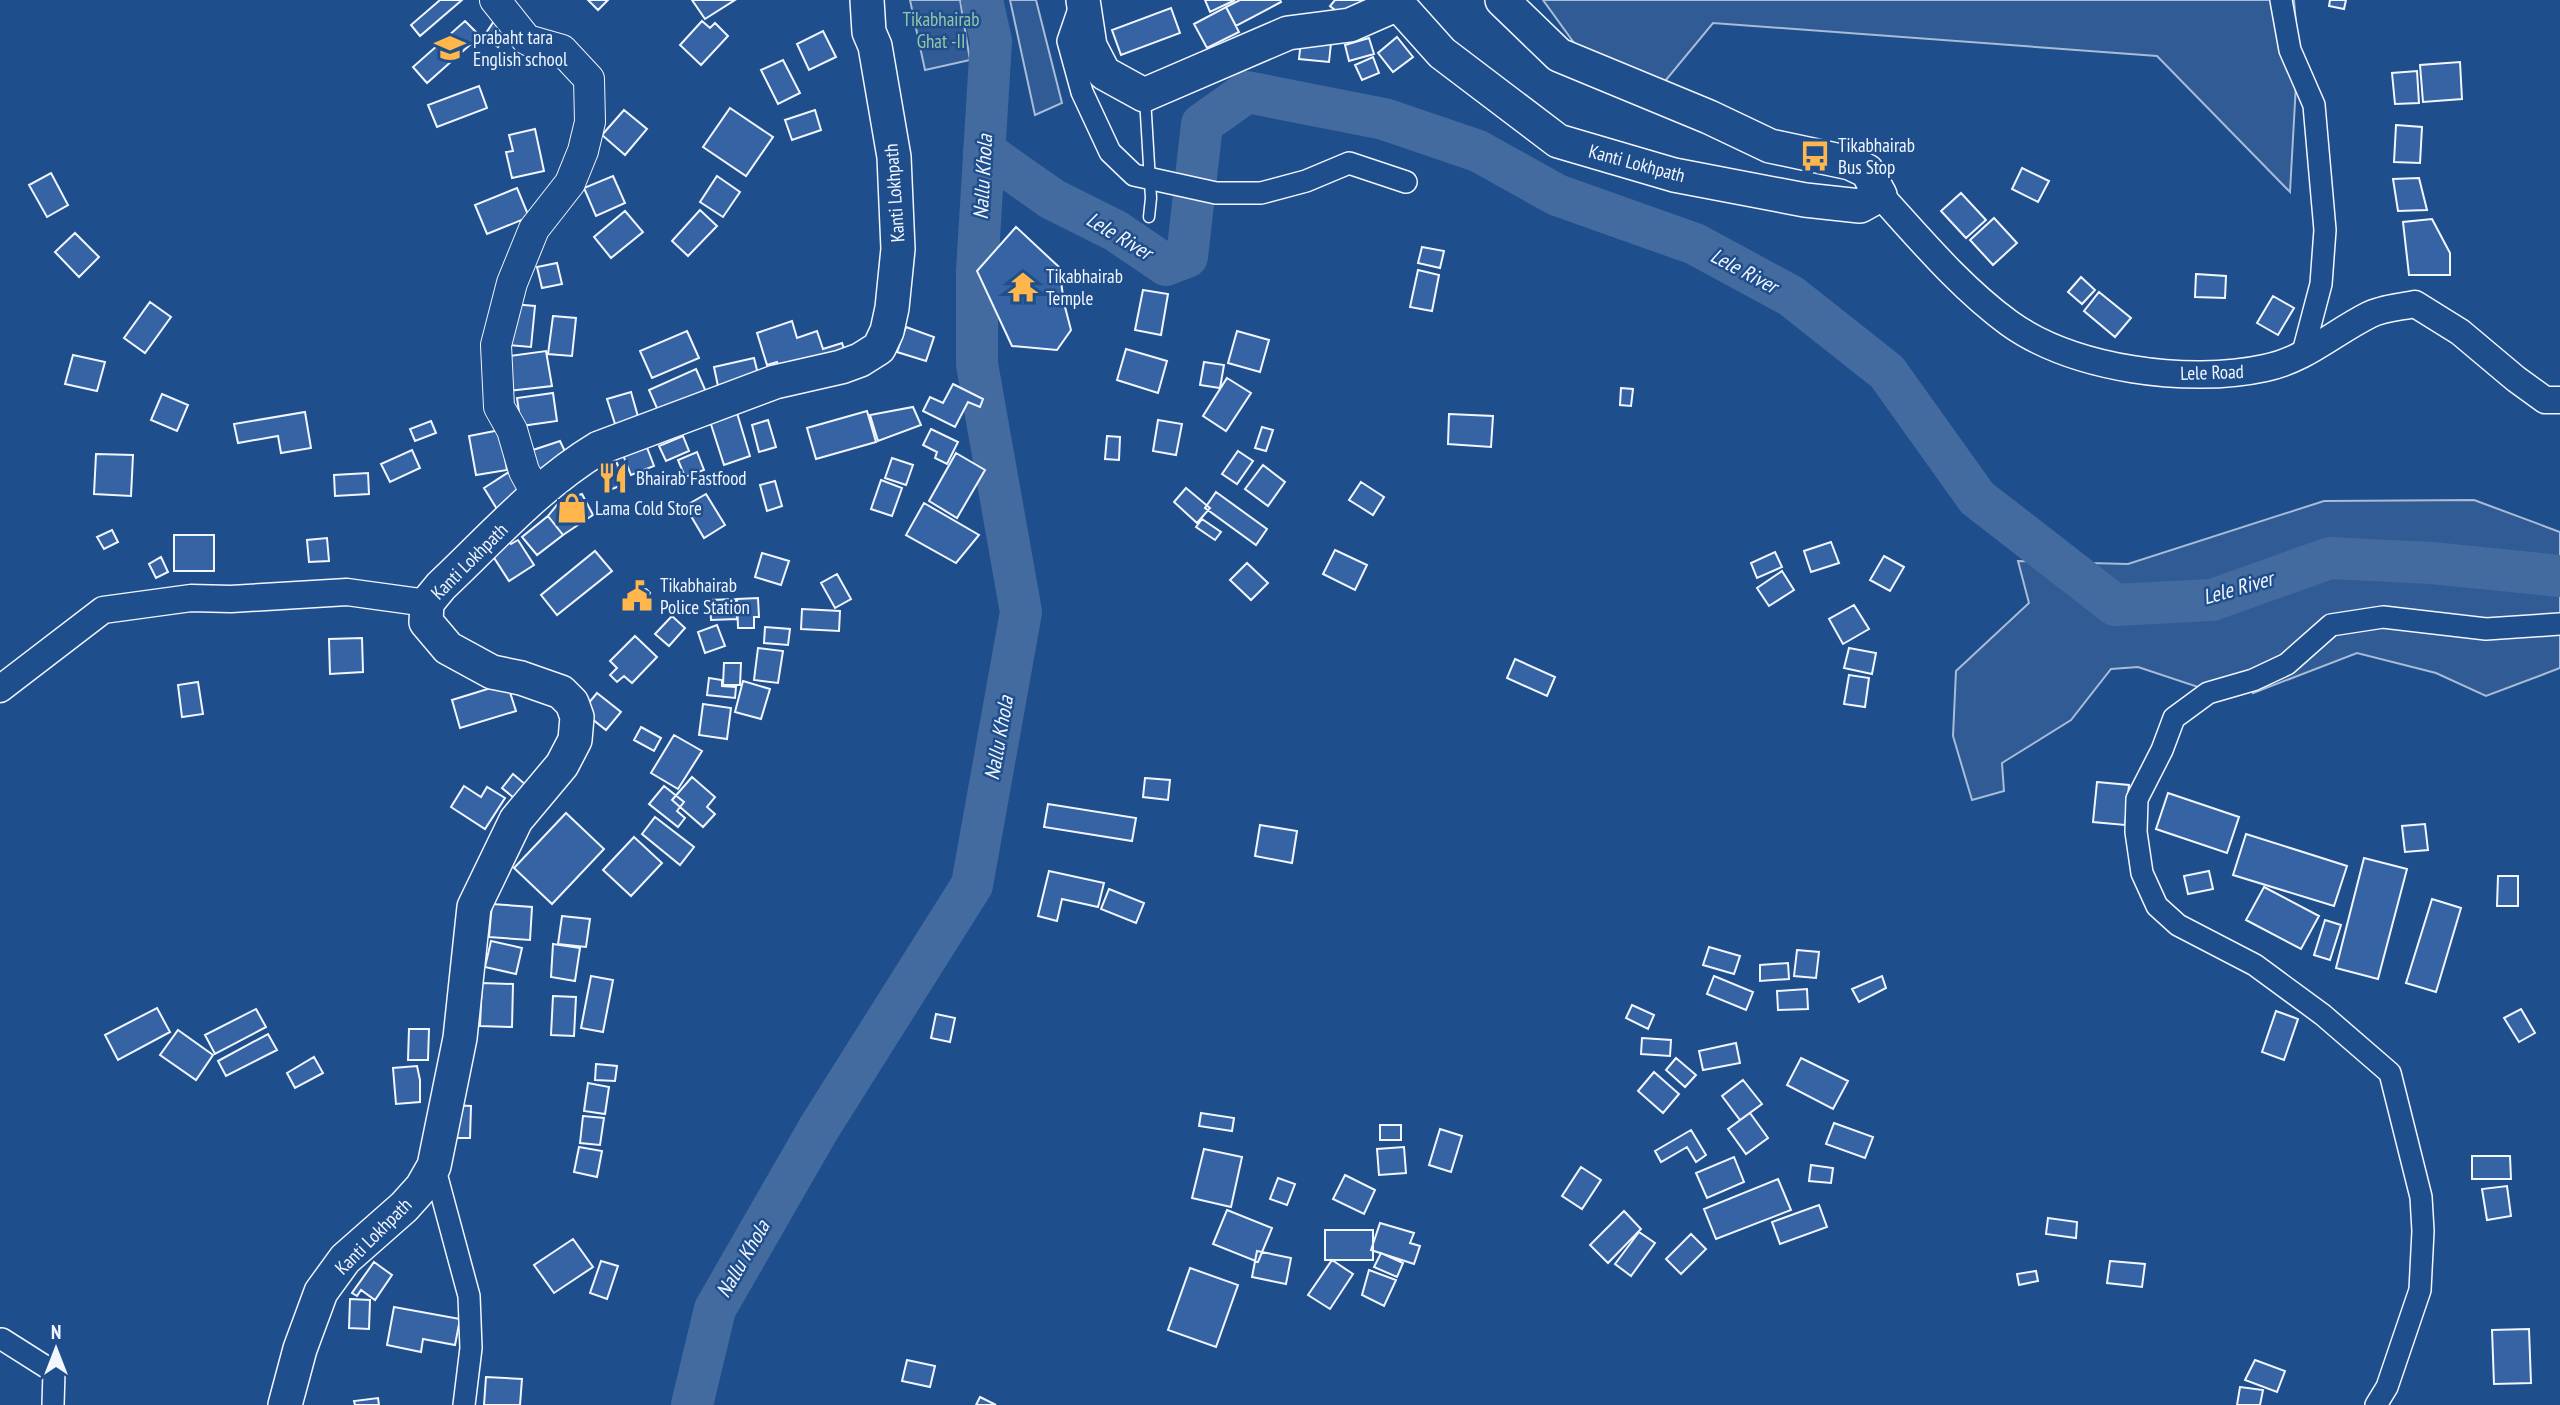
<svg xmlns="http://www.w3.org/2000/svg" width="2560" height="1405" font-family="'PT Sans Narrow',sans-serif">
<rect width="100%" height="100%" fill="#1f4e8c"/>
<path fill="#305b95" stroke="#a8bbd7" stroke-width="2" d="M910 0H960L970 60 925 70Z
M1010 0H1036L1062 103 1035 115Z
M1543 0H2294L2298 48 2290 192 2157 56 1713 23 1661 86 1577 47Z
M2474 500 2560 532V668L2486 696 2436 673 2357 653 2253 693 2251 678 2207 690 2138 667 2111 669 2071 720 2002 763 2004 791 1972 800 1953 736 1956 671 2029 603 2018 561 2128 564 2324 501Z"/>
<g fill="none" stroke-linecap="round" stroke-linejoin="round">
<path stroke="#446ba0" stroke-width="42" d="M984 151 1052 199 1116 231 1166 265 1187 257 1202 124 1247 92 1384 119 1478 151 1557 195 1695 244 1791 296 1887 372 1977 498 2115 605 2212 600 2330 558 2432 563 2560 576
M692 1405 715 1309 819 1128 972 885 1021 612 977 364V271L991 41 982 0"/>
</g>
<path fill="#3563a3" stroke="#f2f6ff" stroke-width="2" d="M440 0H462L420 36 411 25Z
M588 0H608L598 10Z
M692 0H735L705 19Z
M1205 0H1235L1210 12Z
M1240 0H1280L1281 2 1236 26 1226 7Z
M1335 0H1366L1350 22 1330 6Z
M2330 0H2346L2344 9 2329 6Z
M1226 7 1239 32 1207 48 1194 24Z
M1171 8 1180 33 1121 55 1112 30Z
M465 21 480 36 427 83 413 67Z
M494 21 509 30 498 47 484 36Z
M702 21 710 28 715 23 728 36 701 65 680 45Z
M823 31 836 57 809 70 797 44Z
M1397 37 1413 57 1393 72 1378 53Z
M1369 38 1374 54 1349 61 1345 45Z
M1301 40 1331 43 1329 62 1299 59Z
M1373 57 1379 73 1362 80 1355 65Z
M783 60 800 93 778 104 761 70Z
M2460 62 2462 99 2423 102 2420 65Z
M2417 71 2419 103 2395 104 2392 73Z
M479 86 487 108 437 127 428 105Z
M730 108 773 137 746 176 703 147Z
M624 110 647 129 625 155 602 135Z
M815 110 821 130 792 140 785 120Z
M2396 125 2422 127 2420 163 2394 162Z
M535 129 544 171 512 178 506 152 513 151 509 135Z
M2022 168 2049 181 2038 202 2012 189Z
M51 173 68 205 47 217 29 185Z
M613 176 625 203 596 216 584 188Z
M717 176 740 192 723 217 700 202Z
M2419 178 2427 210 2398 211 2393 179Z
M517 188 529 217 487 234 475 205Z
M1961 193 1986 220 1966 238 1941 211Z
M700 210 717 226 688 256 672 241Z
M625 211 643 232 611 258 594 237Z
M1994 218 2017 243 1993 265 1970 240Z
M2432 219 2450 253V275H2409L2403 222Z
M1016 227 1059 267 1064 303 1071 330 1057 350 1012 346 977 271Z
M75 233 99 257 79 277 55 252Z
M1422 247 1444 251 1440 268 1418 263Z
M557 263 562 284 542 288 537 267Z
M1418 270 1439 275 1432 311 1410 307Z
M2196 274 2226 276 2225 298 2195 297Z
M2081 277 2095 290 2082 304 2068 292Z
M1143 290 1168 294 1161 335 1135 330Z
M2099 292 2131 318 2115 337 2084 311Z
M2273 296 2294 308 2278 335 2257 323Z
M150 302 171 317 145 353 124 338Z
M512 304 535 306 531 347 508 345Z
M553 316 576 318 572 356 548 354Z
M792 321 797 338 817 331 823 349 842 343 847 357 783 377 777 362 767 365 757 333Z
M906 327 934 337 926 361 897 352Z
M687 331 699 358 652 378 640 351Z
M1237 331 1269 340 1260 372 1228 363Z
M1126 349 1167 361 1158 393 1117 380Z
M546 351 552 386 507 391 503 357Z
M73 355 105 362 97 391 65 384Z
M754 358 760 382 719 391 714 367Z
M1204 362 1224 365 1220 388 1200 385Z
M696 369 710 401 663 422 649 390Z
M1227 378 1251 393 1226 431 1203 416Z
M953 384 983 399 980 407 968 402 955 427 923 411 930 397 943 403Z
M1621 388 1633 389 1631 406 1620 405Z
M631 392 639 420 616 427 607 399Z
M553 393 557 421 521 426 517 398Z
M162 394 188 405 177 431 151 420Z
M734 403 750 456 724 465 707 412Z
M913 407 921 425 878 441 870 415Z
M867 411 876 442 816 459 807 428Z
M305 412 311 448 281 453 278 436 238 443 234 424Z
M1449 414 1493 416 1491 447 1448 444Z
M768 420 776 447 759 452 752 425Z
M1158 420 1182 424 1176 455 1153 451Z
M431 421 436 433 415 441 410 429Z
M1262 427 1273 430 1266 451 1255 448Z
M931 429 958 442 947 464 935 458 937 452 923 445Z
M500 430 507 470 476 475 469 436Z
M683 436 689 451 666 461 659 446Z
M1107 436 1120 437 1119 460 1105 459Z
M560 441 569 460 537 475 530 451Z
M646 445 654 466 631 475 623 455Z
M412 450 420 468 390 482 381 464Z
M1238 451 1253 461 1237 484 1222 474Z
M697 452 704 470 685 477 678 460Z
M956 453 985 470 957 518 929 501Z
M96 454 133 455 131 496 94 494Z
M892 458 913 465 906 485 885 478Z
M617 463 625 484 607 491 599 470Z
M1263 465 1285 482 1268 506 1245 489Z
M512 470 528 497 500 514 484 488Z
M368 473 369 494 335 496 334 475Z
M881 480 902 488 892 516 871 509Z
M775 481 782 506 767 511 760 485Z
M1361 482 1384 497 1373 515 1349 500Z
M1186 488 1210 508 1197 523 1174 502Z
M1216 492 1267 529 1256 545 1205 508Z
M582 494 593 515 563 535 548 516 560 501Z
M706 494 725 525 704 538 685 506Z
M924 503 979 535 956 563 906 535Z
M548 516 563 535 537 555 522 537Z
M1202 519 1221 532 1215 540 1196 527Z
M112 530 118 542 104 549 97 537Z
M174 535H214V571H174Z
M327 538 329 561 309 562 307 540Z
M507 538 511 544 518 540 534 565 509 581 489 550Z
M1831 542 1839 563 1811 572 1804 551Z
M1335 550 1367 565 1355 590 1323 574Z
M595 551 612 571 557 615 541 595Z
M1775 552 1782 567 1757 578 1751 563Z
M762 553 789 561 781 585 755 577Z
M1884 556 1904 567 1890 591 1870 580Z
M161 557 168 572 156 578 149 564Z
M1247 563 1268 583 1251 600 1230 580Z
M1782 571 1794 590 1769 606 1757 588Z
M837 574 851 599 835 608 821 583Z
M640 583 650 593 639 612 623 600Z
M758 598 759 617H754V628H738L737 599Z
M736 599 737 619 711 620 710 600Z
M1854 605 1869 629 1843 644 1829 619Z
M802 609 840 611 839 631 801 629Z
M672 616 685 628 669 646 655 634Z
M717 625 725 646 705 653 698 632Z
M765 627 790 629 788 645 764 643Z
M635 636 657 657 632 683 624 676 617 682 610 675 617 668 610 661Z
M362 638 363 672 330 674 329 639Z
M758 648 783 651 778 683 754 680Z
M1849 648 1876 653 1872 674 1844 668Z
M1515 659 1555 677 1547 696 1507 678Z
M724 663H741L740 685H723Z
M1849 675 1869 678 1865 707 1844 704Z
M709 678 722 680V686L736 687 735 698 707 695Z
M743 681 770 689 761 719 735 712Z
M198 682 203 714 182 717 178 685Z
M507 683 516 711 460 728 452 700Z
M597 693 621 712 606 730 582 711Z
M703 704 731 708 727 739 699 735Z
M641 727 661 738 654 751 634 740Z
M674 735 702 751 678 789 651 773Z
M513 774 526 785 514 798 502 788Z
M692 777 715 797 707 807 715 814 703 827 672 800Z
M1145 778 1170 780 1168 800 1143 797Z
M2097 782 2129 785 2125 825 2093 822Z
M464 786 481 797 487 787 505 798 485 829 451 807Z
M664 786 684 802 677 811 685 818 678 827 649 804Z
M2168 793 2239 817 2227 853 2156 829Z
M1048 804 1136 818 1132 841 1044 827Z
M566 813 604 849 552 904 514 868Z
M655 817 694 847 680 865 642 834Z
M2425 824 2428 850 2405 852 2402 826Z
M1260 825 1297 831 1292 863 1255 856Z
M2246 834 2347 866 2334 906 2233 875Z
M634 837 662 863 631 896 603 870Z
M2364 858 2407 869 2378 979 2336 968Z
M1049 871 1104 883 1098 907 1062 899 1057 921 1038 916Z
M2209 871 2213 889 2188 894 2184 876Z
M2498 876H2518V906H2497Z
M2264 887 2319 916 2301 949 2246 920Z
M1109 889 1144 903 1136 923 1101 909Z
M2432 899 2461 908 2436 992 2406 983Z
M492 904 532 907 530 940 489 937Z
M562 916 590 919 586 947 558 944Z
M2325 920 2341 925 2330 960 2314 955Z
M491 941 522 948 516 974 485 967Z
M553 944 580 948 575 981 551 977Z
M1709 947 1740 956 1734 974 1703 965Z
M1797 950 1819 952 1816 978 1794 976Z
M1788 963 1789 979 1760 981V965Z
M591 976 613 980 603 1032 581 1028Z
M1714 976 1753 992 1746 1010 1707 994Z
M1882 976 1886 988 1859 1002 1852 989Z
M482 983 513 984 512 1027 480 1026Z
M1807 989 1808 1009 1778 1010 1777 991Z
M553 996 576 997 574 1036 551 1035Z
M1632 1005 1654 1015 1648 1029 1626 1018Z
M157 1008 170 1032 118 1060 105 1035Z
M256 1009 266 1027 215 1054 205 1035Z
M2521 1009 2535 1033 2519 1042 2504 1018Z
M2276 1011 2298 1019 2284 1060 2262 1052Z
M936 1014 955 1018 950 1042 931 1038Z
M409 1029H429L428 1060H408Z
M178 1030 213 1055 196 1080 160 1055Z
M268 1034 277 1050 226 1076 218 1061Z
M1642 1038 1671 1040 1670 1056 1641 1054Z
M1736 1043 1740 1063 1703 1070 1699 1051Z
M314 1057 323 1073 295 1088 287 1073Z
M1676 1058 1696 1075 1685 1087 1666 1070Z
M1801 1058 1848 1081 1833 1109 1787 1085Z
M596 1064 617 1066 615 1081 595 1080Z
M417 1066 420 1080V1102L396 1104 393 1068Z
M1654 1072 1679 1094 1663 1113 1638 1091Z
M1743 1080 1762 1104 1740 1120 1722 1096Z
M588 1083 609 1087 605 1114 584 1111Z
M452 1105 471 1106 470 1138H451Z
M1201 1113 1234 1118 1232 1131 1199 1126Z
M1750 1113 1768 1138 1746 1154 1728 1129Z
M583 1116 604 1118 600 1145 580 1143Z
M1834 1123 1873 1137 1865 1158 1826 1144Z
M1380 1125H1401V1140H1380Z
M1440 1129 1462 1136 1451 1172 1429 1165Z
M1691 1130 1706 1155 1696 1162 1687 1147 1661 1162 1655 1151Z
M579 1147 602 1151 597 1177 574 1172Z
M1404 1147 1406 1173 1379 1175 1377 1149Z
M1204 1149 1242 1157 1231 1207 1192 1198Z
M2472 1156H2510L2511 1179H2472Z
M1734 1157 1744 1182 1707 1198 1696 1173Z
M1811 1165 1833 1168 1831 1183 1809 1181Z
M1581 1167 1601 1180 1582 1209 1562 1196Z
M1345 1175 1375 1190 1364 1214 1333 1199Z
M1278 1178 1295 1184 1287 1205 1270 1199Z
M1778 1179 1791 1210 1716 1239 1704 1209Z
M2507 1186 2511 1216 2487 1220 2482 1189Z
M1819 1205 1827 1227 1780 1244 1772 1222Z
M1227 1210 1272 1228 1258 1262 1213 1244Z
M1624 1211 1641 1229 1608 1263 1590 1245Z
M2048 1218 2077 1222 2076 1238 2046 1234Z
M1380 1223 1414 1233 1410 1243 1420 1246 1414 1264 1371 1250Z
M1325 1230H1373V1260H1325Z
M1639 1232 1655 1243 1631 1276 1615 1264Z
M1691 1234 1706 1249 1681 1274 1666 1259Z
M573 1239 593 1267 554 1293 534 1265Z
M1257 1251 1291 1258 1286 1284 1252 1277Z
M1381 1253 1403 1263 1397 1277 1374 1267Z
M1332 1260 1353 1274 1330 1309 1308 1295Z
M601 1261 618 1266 607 1299 590 1293Z
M2110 1261 2145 1264 2142 1287 2107 1283Z
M374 1262 392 1275 375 1300 361 1290 357 1296 352 1293Z
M1190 1268 1238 1285 1216 1347 1168 1330Z
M1369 1270 1396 1280 1384 1306 1362 1295Z
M2036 1271 2038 1281 2019 1285 2017 1274Z
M350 1299 370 1300 369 1329 349 1328Z
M394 1307 460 1319 455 1345 423 1339 421 1352 387 1345Z
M2529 1329 2531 1383 2494 1384 2492 1330Z
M907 1360 935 1366 930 1387 902 1381Z
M2255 1360 2285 1371 2277 1392 2245 1380Z
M486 1377 522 1379 520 1405H484Z
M2240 1387 2263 1390 2260 1405H2237Z
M980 1397 996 1405H976Z
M378 1398 379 1405H355L354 1401Z"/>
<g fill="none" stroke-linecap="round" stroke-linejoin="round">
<g stroke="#f2f6ff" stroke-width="13">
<path id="service" d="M1145 98 1151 198 1149 217"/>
</g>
<g stroke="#f2f6ff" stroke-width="24">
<path id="minor" d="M2281 0 2290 50 2314 105 2325 230 2321 284 2302 356
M1080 6 1068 41 1082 92 1110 152 1134 175 1216 193H1261L1306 181 1349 163 1406 182
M434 1166 469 1296 471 1348 464 1405
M0 1340 2 1339 54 1372 53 1405
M2376 1405 2387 1387 2420 1290 2423 1231 2421 1197 2390 1073 2323 1015 2255 965 2178 925 2157 906 2142 873 2136 832 2137 799 2162 750 2174 718 2208 693 2253 680 2287 664 2331 625 2383 617 2486 629 2560 624"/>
</g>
<g stroke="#f2f6ff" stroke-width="29">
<path id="tertiary" d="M1880 195C1921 240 1960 287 2009 323 2073 369 2188 385 2265 368 2305 360 2333 333 2369 315 2382 308 2401 307 2415 304L2460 332 2516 379 2545 400H2560
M0 689 103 610 191 598 231 599 347 592 427 603"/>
</g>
<g stroke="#f2f6ff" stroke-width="32">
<path id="secondary" d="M495 0 527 40 562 50 589 79 590 122 583 151 570 183 534 229 512 283 496 345 499 407 512 430 524 471 537 495"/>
</g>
<g stroke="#f2f6ff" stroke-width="36">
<path id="primary" d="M1083 0 1090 46 1104 73 1144 95 1288 33 1350 25 1398 4 1442 53 1558 141 1674 175 1805 200 1860 206 1880 195 1867 171 1850 163 1770 146 1709 117 1559 55 1502 0
M285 1405 300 1349 321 1292 345 1259 404 1207 422 1187 434 1166 460 1038 474 907 516 820 562 765 575 740 577 717 572 703 561 692 521 678 492 672 448 648 426 622 427 603 441 586C491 539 539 484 599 448L775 382 841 367 860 360 879 348 887 331 892 308 898 249 894 157 875 46 869 32 867 0"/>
</g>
<use href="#service" stroke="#1f4e8c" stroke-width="10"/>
<use href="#minor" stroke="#1f4e8c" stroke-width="21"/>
<use href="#tertiary" stroke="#1f4e8c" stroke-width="26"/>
<use href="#secondary" stroke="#1f4e8c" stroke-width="30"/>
<use href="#primary" stroke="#1f4e8c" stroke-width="33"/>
</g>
<defs>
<g id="school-bare" transform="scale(2.415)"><path d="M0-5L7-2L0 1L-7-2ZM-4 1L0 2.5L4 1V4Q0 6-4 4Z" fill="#ffb74d" stroke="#1f4e8c" stroke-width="2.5" paint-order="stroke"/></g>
<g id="bus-bare" transform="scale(2.415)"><path d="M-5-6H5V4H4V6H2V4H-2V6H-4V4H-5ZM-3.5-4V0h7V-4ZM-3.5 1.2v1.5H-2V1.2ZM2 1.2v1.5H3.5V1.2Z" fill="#ffb74d" stroke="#1f4e8c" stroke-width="2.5" paint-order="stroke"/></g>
<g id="temple-bare" transform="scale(2.415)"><path d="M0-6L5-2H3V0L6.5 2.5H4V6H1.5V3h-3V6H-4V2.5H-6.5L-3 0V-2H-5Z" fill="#ffb74d" stroke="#1f4e8c" stroke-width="2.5" paint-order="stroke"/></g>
<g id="restaurant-bare" transform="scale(2.415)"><path d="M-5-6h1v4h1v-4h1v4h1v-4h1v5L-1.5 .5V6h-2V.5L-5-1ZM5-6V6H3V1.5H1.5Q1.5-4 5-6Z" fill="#ffb74d" stroke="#1f4e8c" stroke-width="2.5" paint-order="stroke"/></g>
<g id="shop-bare" transform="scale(2.415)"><path d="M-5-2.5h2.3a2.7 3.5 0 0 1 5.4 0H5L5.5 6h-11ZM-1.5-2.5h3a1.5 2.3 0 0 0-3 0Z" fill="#ffb74d" stroke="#1f4e8c" stroke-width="2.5" paint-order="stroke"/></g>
<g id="civic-bare" transform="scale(2.415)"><path d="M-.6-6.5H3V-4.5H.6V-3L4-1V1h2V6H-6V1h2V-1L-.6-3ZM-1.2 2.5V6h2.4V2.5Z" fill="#ffb74d" stroke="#1f4e8c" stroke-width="2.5" paint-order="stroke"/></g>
</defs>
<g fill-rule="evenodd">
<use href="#school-bare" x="450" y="48"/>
<use href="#bus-bare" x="1815" y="156"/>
<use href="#temple-bare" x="1023" y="287"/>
<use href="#restaurant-bare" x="613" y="478"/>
<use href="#shop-bare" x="572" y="508"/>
<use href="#civic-bare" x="637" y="596"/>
</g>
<g text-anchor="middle" stroke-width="5" stroke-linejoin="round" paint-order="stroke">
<g font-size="19" fill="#97c8a6" stroke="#1f4e8c">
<text x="941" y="26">Tikabhairab<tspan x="941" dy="22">Ghat -II</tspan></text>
</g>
<g font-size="19" fill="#f2f6ff" stroke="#1f4e8c" text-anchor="start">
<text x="473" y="44">prabaht tara<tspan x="473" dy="22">English school</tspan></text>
<text x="1838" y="152">Tikabhairab<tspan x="1838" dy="22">Bus Stop</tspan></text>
<text x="1046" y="283">Tikabhairab<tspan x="1046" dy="22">Temple</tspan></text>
<text x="636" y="485">Bhairab Fastfood</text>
<text x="595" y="515">Lama Cold Store</text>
<text x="660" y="592">Tikabhairab<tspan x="660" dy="22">Police Station</tspan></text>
</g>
<g font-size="19" fill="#f2f6ff" stroke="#1f4e8c">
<text transform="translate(1637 163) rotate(15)" y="7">Kanti Lokhpath</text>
<text transform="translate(894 193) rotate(-94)" y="7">Kanti Lokhpath</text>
<text transform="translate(2212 372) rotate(-2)" y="7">Lele Road</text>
<text transform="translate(469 561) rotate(-45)" y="7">Kanti Lokhpath</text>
<text transform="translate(373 1236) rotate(-45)" y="7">Kanti Lokhpath</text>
</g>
<g font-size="21" font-style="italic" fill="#f2f6ff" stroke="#1f4e8c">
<text transform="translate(983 177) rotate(-87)" y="7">Nallu Khola</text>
<text transform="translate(1119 236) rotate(31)" y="7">Lele River</text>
<text transform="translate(1744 271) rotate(28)" y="7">Lele River</text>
<text transform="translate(2238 588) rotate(-16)" y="7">Lele River</text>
<text transform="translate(999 738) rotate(-80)" y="7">Nallu Khola</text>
<text transform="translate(743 1259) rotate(-60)" y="7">Nallu Khola</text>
</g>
</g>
<g transform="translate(56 1349)" stroke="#1f4e8c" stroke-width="5" paint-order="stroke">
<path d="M0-5L12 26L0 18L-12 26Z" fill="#f2f6ff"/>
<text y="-10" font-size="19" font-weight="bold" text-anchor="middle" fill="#f2f6ff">N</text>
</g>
</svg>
